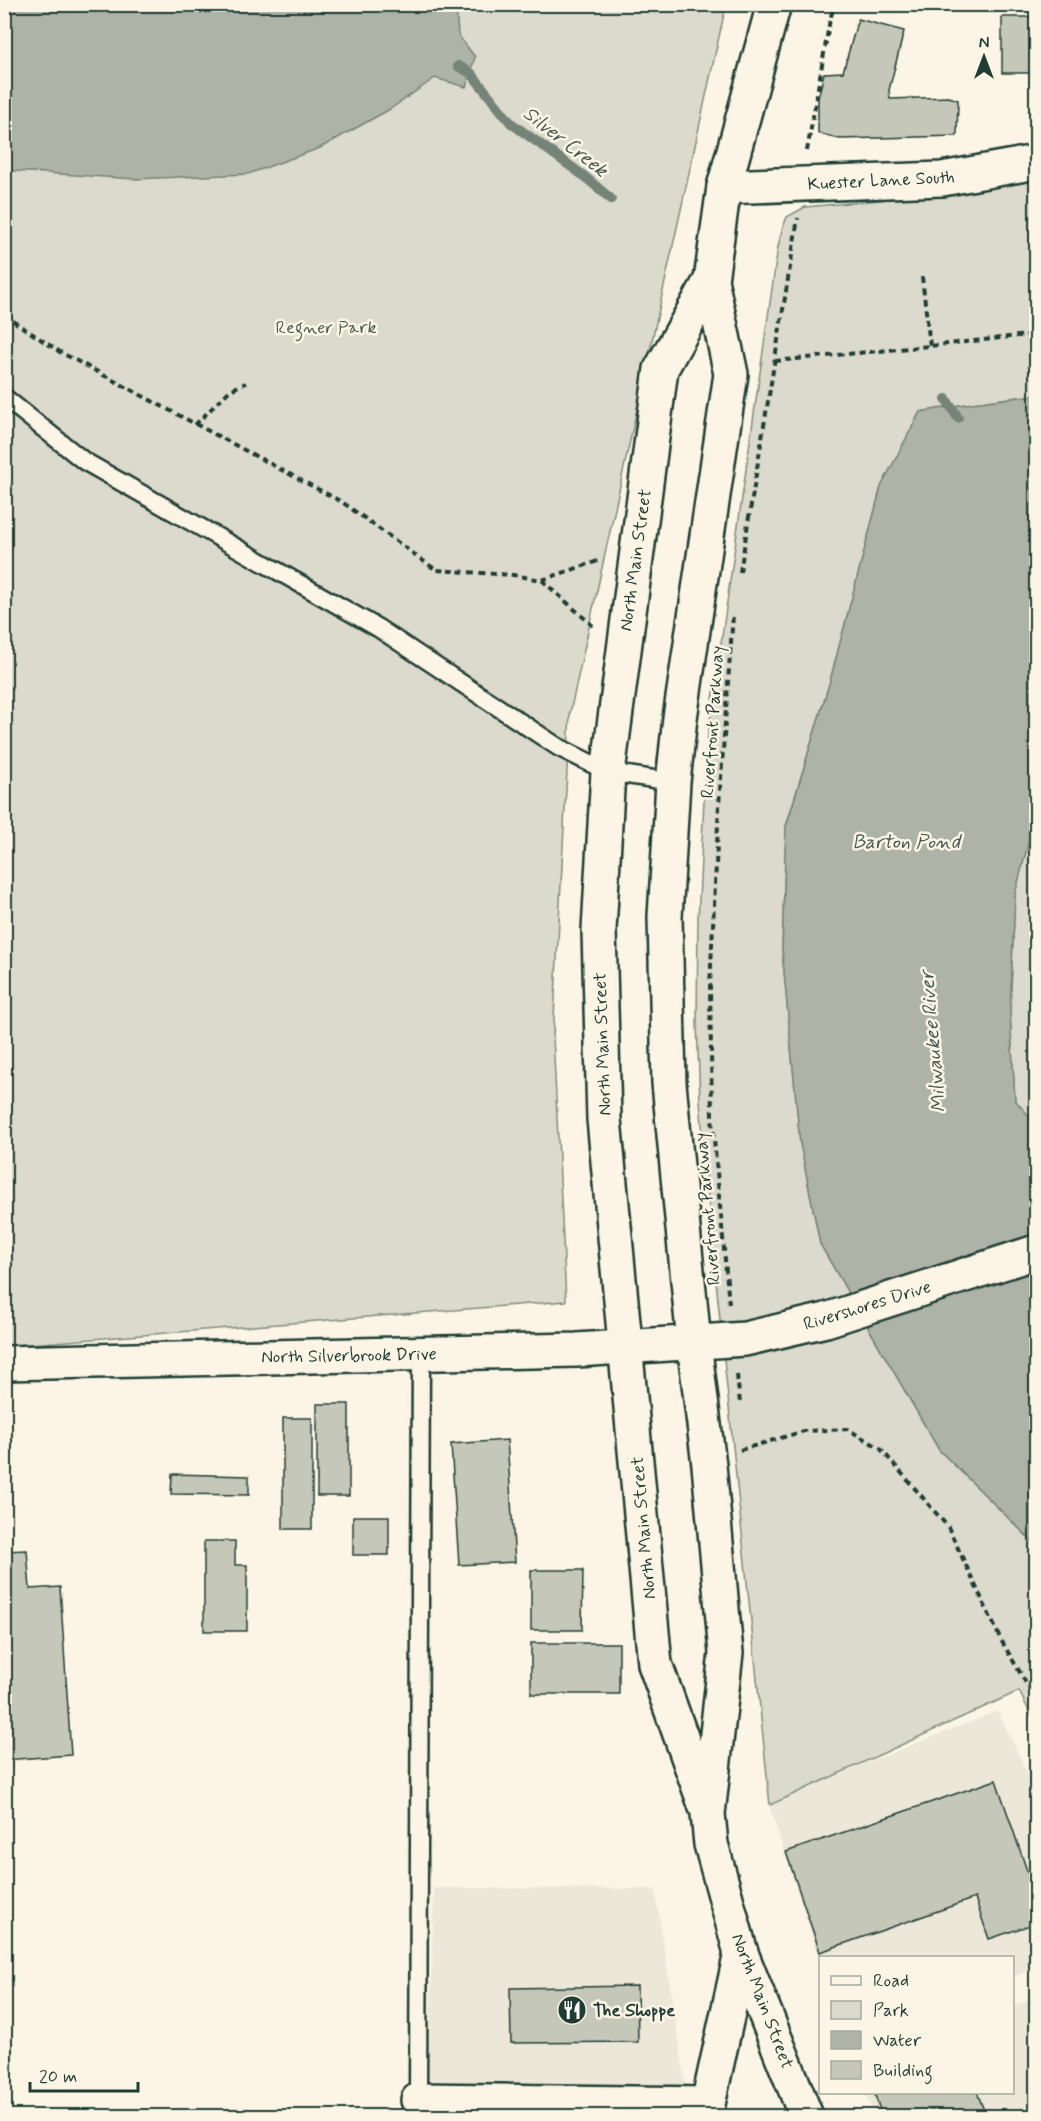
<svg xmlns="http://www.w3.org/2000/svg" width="1041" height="2121" font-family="Mynerve,sans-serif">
<rect width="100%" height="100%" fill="#fcf5e5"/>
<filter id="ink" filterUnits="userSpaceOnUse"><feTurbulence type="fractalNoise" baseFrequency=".0167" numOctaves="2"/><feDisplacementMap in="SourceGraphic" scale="12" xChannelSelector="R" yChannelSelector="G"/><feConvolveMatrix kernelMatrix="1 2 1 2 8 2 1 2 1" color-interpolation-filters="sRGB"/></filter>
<g filter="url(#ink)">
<path fill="#ece7d8" d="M998 1711 1036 1791V1967L1013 1977 1012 1958H820V1961L768 1802Z
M434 1888 655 1889 687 2094 428 2084Z
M1036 1996V2116H875L865 2093 1012 2092 1013 2006Z"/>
<path fill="#dcdacc" stroke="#7e8c80" stroke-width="1.5" d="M5 5H726L570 713 553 1036 566 1301 5 1346Z
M1036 174V395L972 403 920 412 881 487 830 681 786 826 782 950 800 1143 820 1244 939 1450 1036 1545V1725L1019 1691 770 1805 710 1223 700 1100 697 1023 698 920 707 741 778 247 782 230 787 217 805 207 880 200Z
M1036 813V1124L1015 1101 1010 1012 1015 894Z"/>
<path fill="#aeb3a7" stroke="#758479" stroke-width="1.5" d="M4 5H456L458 35 475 57 466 87 435 78 390 109 320 148 248 174 135 179 14 171 5 169Z
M1036 395V813L1015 894 1010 1012 1015 1100 1036 1124V1545L939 1450 820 1244 800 1143 782 950 786 827 830 681 881 487 920 412 972 403Z"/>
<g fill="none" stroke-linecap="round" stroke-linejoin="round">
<path stroke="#758479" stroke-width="10" d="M458 66 471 73 511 123 584 176 611 199
M946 399 958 418"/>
</g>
<path fill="#c5c7b9" stroke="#1f3d34" stroke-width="1.5" d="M1002 17H1036V73H1002Z
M858 19 904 31 889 90 890 99 949 97 958 100 957 136 840 139 818 133V98L824 73 843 72Z
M317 1404H349V1496H317Z
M283 1418H312V1529H283Z
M507 1440 515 1562 459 1565 451 1444Z
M172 1474 249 1476V1495L171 1494Z
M353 1516H389V1555H353Z
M204 1541H235V1565H247V1631H204Z
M27 1550 30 1589 60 1587 71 1755 4 1760V1551Z
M531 1570H583L582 1630H531Z
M531 1643H619V1694H531Z
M996 1780 1036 1897V1923L989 1939 975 1898 820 1952 786 1852Z
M637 1986 638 2042 511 2043 510 1988Z
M874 2092H977L986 2116H882Z"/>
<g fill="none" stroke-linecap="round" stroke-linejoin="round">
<g stroke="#1f3d34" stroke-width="21">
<path id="lane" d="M4 397 84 461 378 628 558 747 608 772 673 782
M418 2100 421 1354"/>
</g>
<g stroke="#1f3d34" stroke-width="38">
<path id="street" d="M724 187 942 179 1036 162
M4 1363 577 1350 745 1339 826 1320 1036 1252
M418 2100 708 2104
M708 2116V2104L741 1953"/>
</g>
<g stroke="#1f3d34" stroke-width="38">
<path id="primary" d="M774 4 724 187 711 280 731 374 680 718 673 782 665 917 669 1083 694 1343 709 1465 726 1653 708 1814 711 1844 741 1953 806 2116
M706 1807 655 1664 604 1119 599 930 608 772 661 369 711 280"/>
</g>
<path stroke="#1f3d34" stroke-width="4" stroke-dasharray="6 4.5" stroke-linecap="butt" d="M807 151 830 19 835 4
M922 277 930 346
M4 315 60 352 342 502 436 570 513 575 542 580 593 626
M775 361 930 346 1036 334
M195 425 230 390 246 383
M740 572 798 218
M542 580 601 560
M729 1304 712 1117 710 986 719 804 733 615
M737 1375 740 1403
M740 1450 804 1431 847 1429 880 1448 948 1527 1001 1640 1036 1700"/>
<use href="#lane" stroke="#fcf5e5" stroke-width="16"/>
<use href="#street" stroke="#fcf5e5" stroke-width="33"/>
<use href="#primary" stroke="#fcf5e5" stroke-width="33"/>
</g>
</g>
<defs>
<g id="restaurant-disc" transform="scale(1.5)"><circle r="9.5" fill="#1f3d34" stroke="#fcf5e5"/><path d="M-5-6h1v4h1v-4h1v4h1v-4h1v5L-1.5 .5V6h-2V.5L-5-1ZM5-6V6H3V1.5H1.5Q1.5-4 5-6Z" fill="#fff"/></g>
</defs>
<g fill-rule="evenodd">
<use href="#restaurant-disc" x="572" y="2010"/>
</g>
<g text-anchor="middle" stroke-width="5" stroke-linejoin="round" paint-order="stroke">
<g font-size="18" fill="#1f3d34" stroke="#fcf5e5">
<text transform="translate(881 180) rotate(-3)" y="6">Kuester Lane South</text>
<text transform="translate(635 560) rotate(-82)" y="6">North Main Street</text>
<text transform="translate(712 722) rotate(-86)" y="6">Riverfront Parkway</text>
<text transform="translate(602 1044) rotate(-92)" y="6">North Main Street</text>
<text transform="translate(707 1209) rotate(-95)" y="6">Riverfront Parkway</text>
<text transform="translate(867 1305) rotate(-17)" y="6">Rivershores Drive</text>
<text transform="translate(349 1355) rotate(-1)" y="6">North Silverbrook Drive</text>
<text transform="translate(643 1528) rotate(-95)" y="6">North Main Street</text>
<text transform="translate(763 2001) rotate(69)" y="6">North Main Street</text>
</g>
<g font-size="18" fill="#455c52" stroke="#fcf5e5">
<text x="326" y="333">Regner Park</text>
</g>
<g font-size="18" font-weight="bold" fill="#1f3d34" stroke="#fcf5e5" text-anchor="start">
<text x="593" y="2016">The Shoppe</text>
</g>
<g font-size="20" font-style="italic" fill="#435a51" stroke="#fcf5e5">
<text transform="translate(566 141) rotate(38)" y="7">Silver Creek</text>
<text x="906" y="848">Barton Pond</text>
<text transform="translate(932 1042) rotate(-95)" y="7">Milwaukee River</text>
</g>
</g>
<rect width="1041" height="2121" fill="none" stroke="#fcf5e5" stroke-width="24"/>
<rect x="12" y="12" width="1017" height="2097" fill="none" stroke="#1f3d34" stroke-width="2" filter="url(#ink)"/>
<rect x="819" y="1956" width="195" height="138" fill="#fcf5e5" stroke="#a4ab9e" stroke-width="1.5"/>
<rect x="831" y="1976" width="30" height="9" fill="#fcf5e5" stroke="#a4ab9e" stroke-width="1.5"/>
<text x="873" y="1986" font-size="18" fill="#1f3d34">Road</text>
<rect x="831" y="2001" width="30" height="18" fill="#dcdacc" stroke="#a4ab9e" stroke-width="1.5"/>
<text x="873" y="2016" font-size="18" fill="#1f3d34">Park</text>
<rect x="831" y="2031" width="30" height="18" fill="#aeb3a7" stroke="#a4ab9e" stroke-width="1.5"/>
<text x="873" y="2046" font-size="18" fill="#1f3d34">Water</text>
<rect x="831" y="2061" width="30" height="18" fill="#c5c7b9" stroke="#a4ab9e" stroke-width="1.5"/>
<text x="873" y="2076" font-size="18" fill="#1f3d34">Building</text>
<g transform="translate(984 57)" stroke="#fcf5e5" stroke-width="4.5" paint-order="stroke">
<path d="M0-4.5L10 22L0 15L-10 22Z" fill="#1f3d34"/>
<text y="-9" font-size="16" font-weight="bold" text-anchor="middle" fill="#1f3d34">N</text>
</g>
<path d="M30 2082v9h108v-9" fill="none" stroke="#1f3d34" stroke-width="3"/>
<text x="39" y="2082" font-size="18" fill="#1f3d34" stroke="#fcf5e5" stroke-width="4.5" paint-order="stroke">20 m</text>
</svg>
